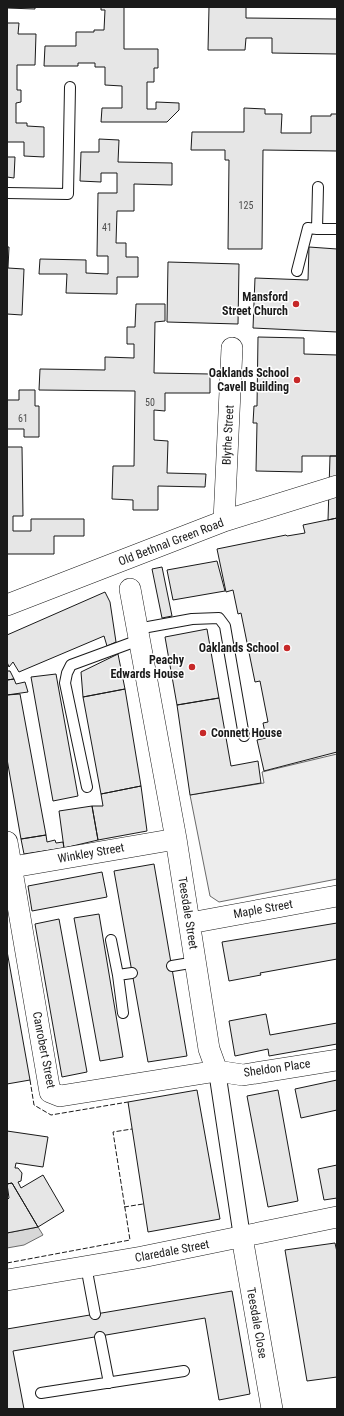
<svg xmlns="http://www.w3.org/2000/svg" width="344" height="1416" font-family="'Roboto Condensed',sans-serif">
<rect width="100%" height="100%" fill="#fff"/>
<path fill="#ededed" stroke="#6a6a6a" d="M337 754V879L219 902 210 896 190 795 264 783 262 772Z"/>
<path fill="#d7d7d7" stroke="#6a6a6a" d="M38 1227 43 1235 24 1245 7 1248V1233Z"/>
<path fill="#e6e6e6" stroke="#1a1a1a" d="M7 7H35V9L7 8Z
M101 7H124V49H158V68H154V82H147V109H156V102L179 103V110L167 122H101L102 108H122V86L105 85V67H95V63H78V66H44L45 46H76V32H94V30H104L105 10H101Z
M209 7H246V18L337 19V54L272 53V38H246L245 50H208Z
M7 23H19L18 34H36L35 65H17V90H21V102L16 103V123H27V126L44 127V157L24 156V142H7Z
M244 108 265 109V114H282L281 133H311V116H331V114H337V151L263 150 262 249H228L229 160H225V150H191L192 132H244Z
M99 139 119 140 118 162 172 163V185L134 184V211H117L116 243H126V257H138V277H117V294L66 293 67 274H39L40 259 86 260V273L108 274V256H97L98 193H117V173H101V182L80 181 81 152H99Z
M7 157H15L14 178 7 177Z
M7 247H9L8 268 24 269 22 315 7 314Z
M309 247 337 249V332L253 328 255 278 308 280Z
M168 262 239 264 238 324 167 322Z
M136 304H165V321L155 322 154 373 210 374V393H165V411L154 410V440L168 441 167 473 206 474 205 487 158 486V510H133V500L112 499 113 466H134L135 391 39 390 40 369 105 370V357L134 358V344H127V327H135Z
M258 337 304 338V354L337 355V456H302V472L256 471 257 423H253L254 406H257Z
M19 390H35V406H39V437H24V429H7V400H19Z
M7 447H22L23 516H13V531H31V519H84V536H54V554H7Z
M330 456H337V518L328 520Z
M337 518V752L264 771 257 740 266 738 263 723 268 722 260 681 255 682 241 613 238 614 233 590 226 592 217 549 286 535 287 536 305 533 303 525Z
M217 561 225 591 173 600 167 570Z
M162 567 172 616 162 618 152 569Z
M105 592 110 602 116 642 107 646 104 636 19 672 13 662 9 667 7 662V635Z
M207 629 219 698 177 705 165 637Z
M118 654 125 689 83 697 81 672Z
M7 671H10L14 679 7 680Z
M56 674 78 796 53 801 31 677Z
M14 679 16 684 25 682 28 692 7 695V680Z
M125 689 141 786 101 794 83 697Z
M20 694 46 835 21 839 7 759V695Z
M219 698 231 766 258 761 261 783 190 795 177 705Z
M141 786 147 831 98 840 92 806H103L101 794Z
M92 806 98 840 64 848 59 811Z
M46 835 47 842 55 840 56 843 63 842 64 848 24 854 21 839Z
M154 864 187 1056 148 1062 114 871Z
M102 872 107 897 32 911 28 886Z
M99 914 123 1057 100 1061 74 918Z
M59 919 87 1072 62 1077 35 924Z
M337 923V959L260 973 261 975 229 981 222 942Z
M7 951 30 1080 7 1084Z
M266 1014 270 1035 337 1023V1044L269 1056 268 1049 235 1056 229 1021Z
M337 1080V1110L301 1118 295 1089Z
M197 1090 220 1219 148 1232 128 1102Z
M278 1090 298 1201 268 1207 247 1096Z
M7 1131 48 1137 43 1167 16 1163 15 1168H18L22 1173 21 1181 18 1182 21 1188 43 1175 64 1211 38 1227 12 1183 7 1184Z
M337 1165V1198L324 1200 318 1169Z
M12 1183 38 1227 7 1233V1200L9 1198 7 1184Z
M335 1243 337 1252V1377L307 1381 285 1250Z
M232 1291 250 1394 219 1400 205 1318 13 1351 24 1409H7V1329Z"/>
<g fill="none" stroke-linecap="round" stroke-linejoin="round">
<g stroke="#1a1a1a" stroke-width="12">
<path id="service" d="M318 187 317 229H337
M7 193 68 194 70 87
M297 271 308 228 317 229
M137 629 192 619 219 618 225 626 244 736
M87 787 65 683 67 673 71 665 139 640
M111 940 118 975 123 1013
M172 966 196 962
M118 975 132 973
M86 1266 95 1314
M100 1337 109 1383
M41 1393 184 1371"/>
</g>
<g stroke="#1a1a1a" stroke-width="18">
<path id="pedestrian" d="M217 1071 242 1237"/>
</g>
<g stroke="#1a1a1a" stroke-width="22">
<path id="minor" d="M224 521 232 348
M130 589 176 839 209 1049 217 1071
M7 605 224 521 337 486
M7 842 50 1092 60 1096 217 1071 243 1075 337 1060
M7 868 176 839
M190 923 337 896
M242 1237 272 1409
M7 1280 142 1257 337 1217"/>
</g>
<use href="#service" stroke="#fff" stroke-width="10"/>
<use href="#pedestrian" stroke="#fff" stroke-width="16"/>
<use href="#minor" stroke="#fff" stroke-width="21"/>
<path stroke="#1a1a1a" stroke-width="1" stroke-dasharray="5 2" stroke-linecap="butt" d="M30 1080 34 1105 51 1115 128 1102
M124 1207 143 1204
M7 1263 130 1240 113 1132 132 1129"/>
</g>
<g fill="#c62828" stroke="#fff" stroke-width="1.5">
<circle cx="296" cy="304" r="4"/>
<circle cx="297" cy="380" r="4"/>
<circle cx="287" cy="648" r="4"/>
<circle cx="192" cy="667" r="4"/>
<circle cx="203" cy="733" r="4"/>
</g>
<g text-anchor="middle" stroke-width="3" stroke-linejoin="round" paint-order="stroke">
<g font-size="10" fill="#4d4d4d">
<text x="246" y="209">125</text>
<text x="107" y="231">41</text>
<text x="150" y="406">50</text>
<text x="23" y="422">61</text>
</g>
<g font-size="12" font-weight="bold" fill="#1a1a1a" stroke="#fff" text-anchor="end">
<text x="288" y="301">Mansford<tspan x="288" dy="14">Street Church</tspan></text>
<text x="289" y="377">Oaklands School<tspan x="289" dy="14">Cavell Building</tspan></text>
<text x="279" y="652">Oaklands School</text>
<text x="184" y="664">Peachy<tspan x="184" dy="14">Edwards House</tspan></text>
<text x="211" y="737" text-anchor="start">Connett House</text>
</g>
<g font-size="12" fill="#1a1a1a" stroke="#fff">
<text transform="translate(228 435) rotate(-87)" y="4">Blythe Street</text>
<text transform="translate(171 542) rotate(-21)" y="4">Old Bethnal Green Road</text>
<text transform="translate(91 853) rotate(-10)" y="4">Winkley Street</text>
<text transform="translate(263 909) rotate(-10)" y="4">Maple Street</text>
<text transform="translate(188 913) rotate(81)" y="4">Teesdale Street</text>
<text transform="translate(44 1050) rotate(79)" y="4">Canrobert Street</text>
<text transform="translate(277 1068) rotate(-8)" y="4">Sheldon Place</text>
<text transform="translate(172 1251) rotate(-11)" y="4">Claredale Street</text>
<text transform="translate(257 1323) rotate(80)" y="4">Teesdale Close</text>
</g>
</g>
<rect width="344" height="1416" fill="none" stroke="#1a1a1a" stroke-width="16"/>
</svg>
